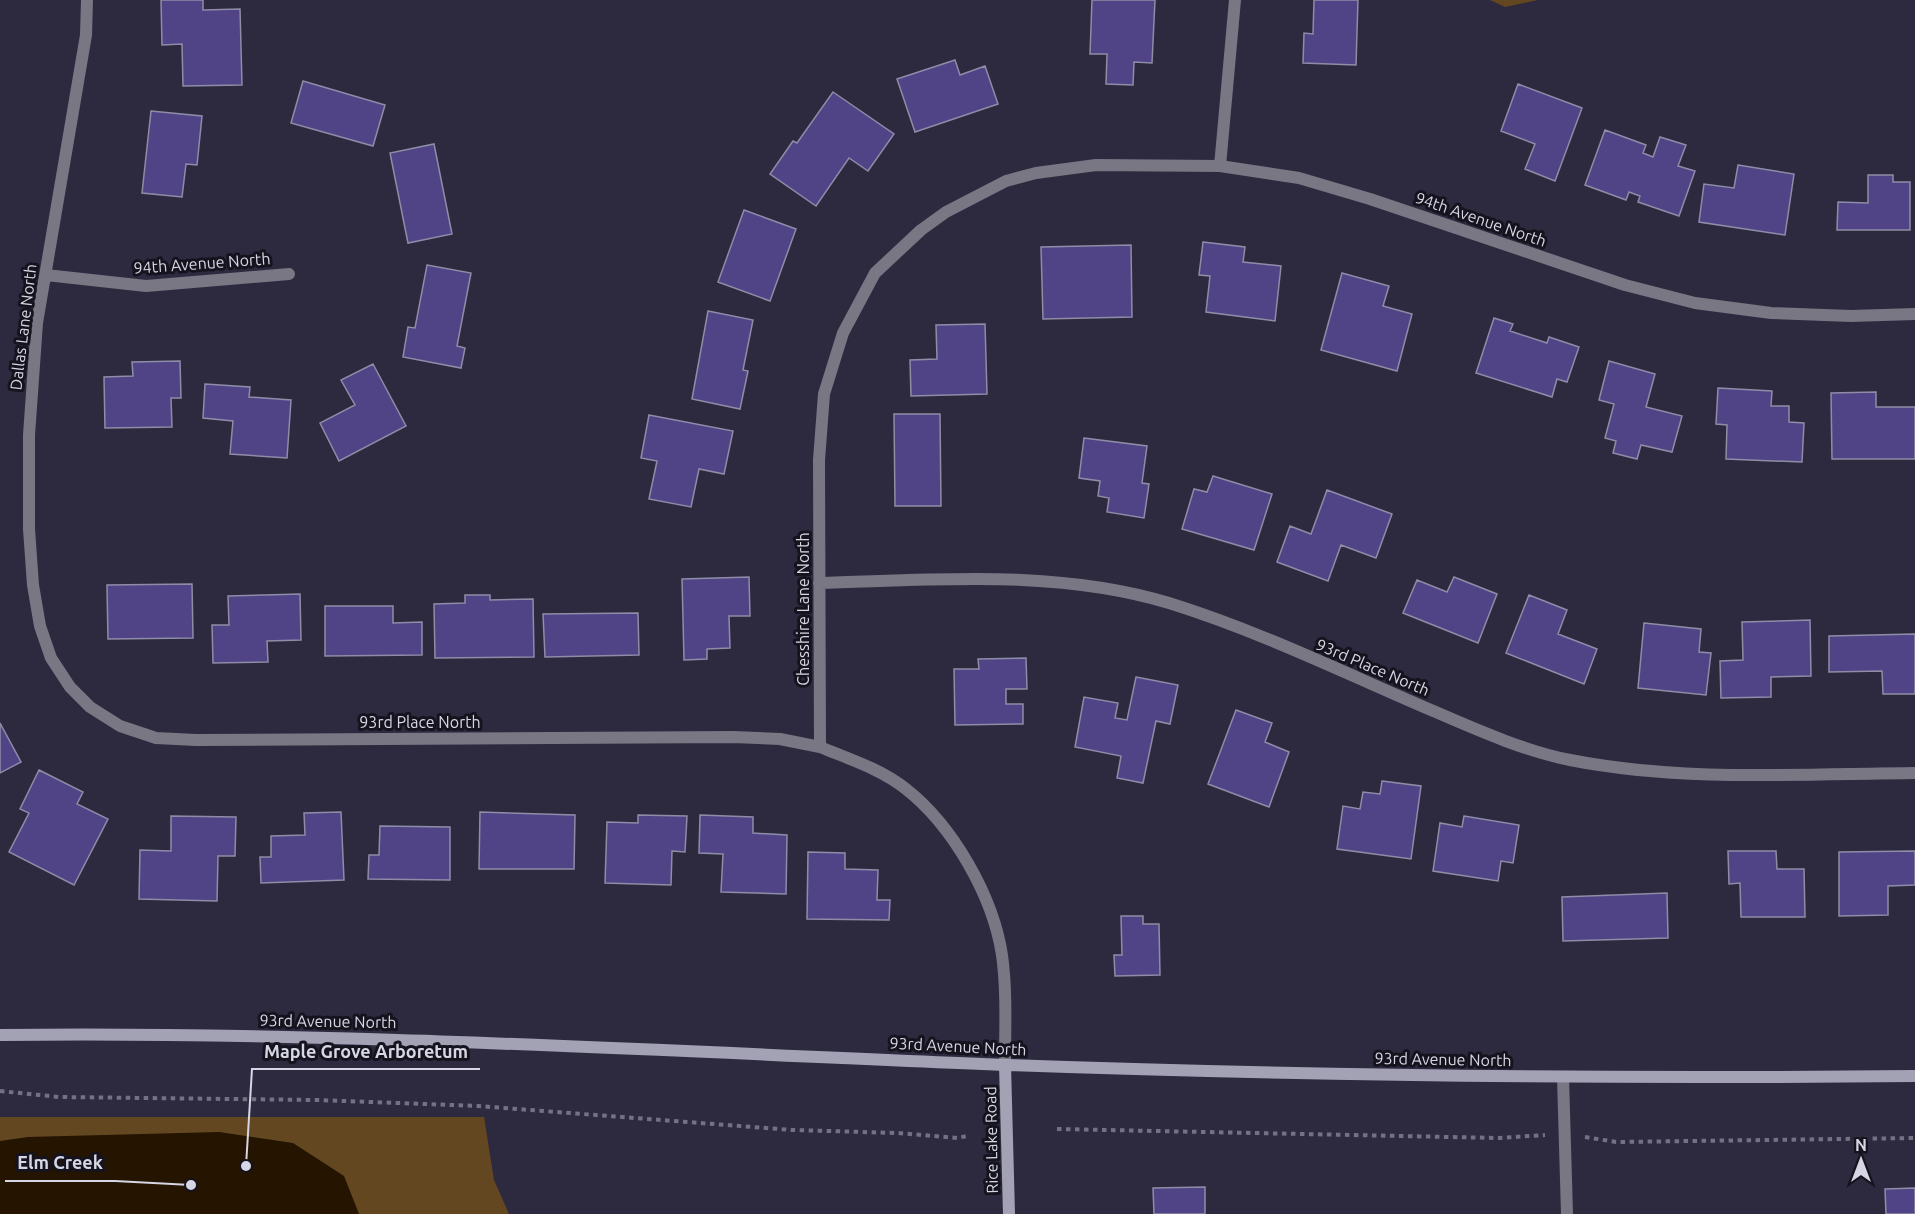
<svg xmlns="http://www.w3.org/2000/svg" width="1915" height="1214" font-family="Ubuntu,sans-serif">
<rect width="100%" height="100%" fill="#2d2a40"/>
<path fill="#634720" d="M1490 0H1538L1505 7Z
M0 1117H484L494 1180 509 1214H0Z"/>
<path fill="#241400" d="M219 1132 293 1143 344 1176 359 1214H0V1141L28 1137Z"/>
<path fill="#504487" stroke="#8f8ca7" stroke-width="1.5" d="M161 0H203V10L240 9 242 85 183 86 182 44 162 45Z
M1092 0H1155L1152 63 1134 62 1133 85 1106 84 1107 54H1090Z
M1314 0H1358L1356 65 1303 63 1304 33 1313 34Z
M955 60 960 75 985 66 998 104 915 132 897 79Z
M303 81 385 105 373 146 291 123Z
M1518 84 1582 108 1555 181 1525 169 1535 144 1501 131Z
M833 92 894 134 868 171 849 158 816 206 770 174 793 141 797 143Z
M151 111 202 116 197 165 186 164 182 197 142 193Z
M1605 130 1646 145 1643 153 1653 157 1660 137 1686 145 1678 166 1695 171 1679 216 1638 202 1640 196 1629 192 1626 200 1585 185Z
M434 144 452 234 408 243 390 153Z
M1738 165 1794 174 1785 235 1699 222 1704 184 1734 188Z
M1868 175H1893V182H1910V230H1837L1838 202 1868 203Z
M744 210 796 229 770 301 718 282Z
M1203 242 1245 247 1243 262 1281 266 1275 321 1206 312 1210 276 1199 275Z
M1131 245 1132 317 1043 319 1041 247Z
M427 265 471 273 457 346 465 348 461 368 403 357 408 327 415 328Z
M1342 273 1389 286 1383 306 1412 314 1397 371 1321 350Z
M708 311 753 320 743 370 748 371 740 409 692 399Z
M1494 318 1513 324 1510 331 1547 343 1549 337 1579 347 1567 382 1557 379 1552 397 1476 373Z
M985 324 987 394 911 396 910 360 937 359 936 325Z
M180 361 181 398H171L172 427 105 428 104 377 133 376 132 362Z
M1609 361 1655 374 1646 407 1682 416 1672 452 1641 445 1637 459 1613 453 1616 441 1605 438 1614 404 1599 400Z
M373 364 406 426 339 461 320 423 355 405 341 380Z
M205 384 250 387 249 397 291 400 287 458 230 454 233 421 203 418Z
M1718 388 1772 391 1771 406H1789V422L1804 423 1802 462 1726 459 1727 425 1716 424Z
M1876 392V407H1915V459H1832L1831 393Z
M894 414H940L941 506H895Z
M649 415 733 431 724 474 699 469 691 507 649 499 657 461 641 458Z
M1084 438 1147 446 1142 483 1149 484 1144 518 1107 512 1109 498 1098 496 1100 481 1079 478Z
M1213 476 1272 494 1254 550 1182 529 1194 489 1207 492Z
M1327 490 1392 514 1376 558 1341 545 1328 581 1277 562 1290 526 1311 534Z
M749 577 750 616H729L730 648 707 649V659L684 660 682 579Z
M1454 577 1497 594 1478 643 1403 613 1417 580 1447 592Z
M192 584 193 638 108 639 107 585Z
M300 594 301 640 267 641 268 662 213 663 212 625H229L228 596Z
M465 595H490V600L533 599 534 657 435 658 434 604 465 603Z
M1529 595 1567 610 1558 634 1597 649 1584 684 1506 653Z
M325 606H393V623L422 622V655L325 656Z
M638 613 639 655 545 657 543 614Z
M1810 620 1811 676 1771 677V697L1721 698 1720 661 1743 660 1742 622Z
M1644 623 1701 629 1699 652 1711 653 1706 695 1638 688Z
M1915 634V694H1883L1882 671 1829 672V636Z
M1026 658 1027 689H1006V704H1023V724L955 725 954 669H979L978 659Z
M1136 677 1178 685 1170 724 1156 721 1143 783 1117 778 1121 756 1075 747 1084 697 1118 703 1115 718 1127 720Z
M1236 710 1272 723 1265 742 1289 752 1269 807 1208 784Z
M0 723 21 762 0 773Z
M39 770 83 792 77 804 108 819 74 885 9 852 29 813 20 809Z
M1382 781 1421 786 1411 859 1337 849 1343 806 1360 809 1363 792 1380 794Z
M341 812 344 880 261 883 260 857H271V836L305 835 304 813Z
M480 812 575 815 574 869H479Z
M638 815 687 816 685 852 672 851 671 885 605 883 607 822 638 823Z
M700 815 753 817V833L787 835 786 894 721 892 723 854 699 853Z
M171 816 236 817 235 856H218L217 901 139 899 140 850 171 851Z
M1464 816 1519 825 1513 863 1501 861 1498 881 1433 871 1440 823 1462 827Z
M380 826 450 827V880L368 879 369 855H379Z
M1728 851H1776L1777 869H1804L1805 917H1741L1740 883 1729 884Z
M1915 851V885L1888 886V915L1839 916V852Z
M808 852 845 853V869L878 870 877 900H890L889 920 807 919Z
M1667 893 1668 938 1563 941 1562 897Z
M1121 916H1143V924H1159L1160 975 1115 976 1114 955H1122Z
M1205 1187V1214H1154L1153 1188Z
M1915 1188V1214H1886L1885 1189Z"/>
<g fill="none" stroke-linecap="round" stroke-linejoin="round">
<path stroke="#737184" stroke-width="4" stroke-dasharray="4.5 4.5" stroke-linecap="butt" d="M0 1091 59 1097 316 1100 478 1106 792 1130 898 1133 957 1138 967 1136
M1057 1129 1499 1138 1545 1135
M1585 1137 1616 1142 1915 1138"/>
<path stroke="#787783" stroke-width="12" d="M87 0 86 35 37 323 29 435V529L33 585 40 626 51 658 70 687 90 707 120 726 156 738 196 740 733 737 780 739 820 747
M1220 166 1235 0
M46 275 146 286 289 274
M819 583C936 580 1056 569 1169 603 1259 631 1345 673 1431 710 1475 729 1524 751 1570 760 1683 782 1800 774 1915 773
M1005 1065C1005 1028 1007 992 1002 955 993 896 953 826 906 789 881 769 849 759 820 747L819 460 824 394 843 333 875 273 921 230 946 212 1006 181 1036 173 1096 165 1220 166 1299 178 1370 199 1625 285 1695 303 1771 313 1851 316 1915 314
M1563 1077 1567 1214"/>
<path stroke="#a3a1b4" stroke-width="12" d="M0 1035C337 1031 674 1052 1010 1065 1312 1076 1613 1079 1915 1076
M1005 1065 1009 1214"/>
</g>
<g text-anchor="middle" stroke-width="6" stroke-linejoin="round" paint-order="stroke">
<g font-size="16" fill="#d7d6e4" stroke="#15141e">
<text transform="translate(1481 219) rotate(19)" y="6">94th Avenue North</text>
<text transform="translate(202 263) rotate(-4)" y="6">94th Avenue North</text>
<text transform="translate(23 327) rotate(-83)" y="6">Dallas Lane North</text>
<text transform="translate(803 609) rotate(-90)" y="6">Chesshire Lane North</text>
<text transform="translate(1373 667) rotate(23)" y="6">93rd Place North</text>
<text x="420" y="728">93rd Place North</text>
<text transform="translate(328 1021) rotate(1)" y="6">93rd Avenue North</text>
<text transform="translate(958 1046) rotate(3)" y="6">93rd Avenue North</text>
<text transform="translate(1443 1059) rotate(1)" y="6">93rd Avenue North</text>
<text transform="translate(991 1140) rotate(-91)" y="6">Rice Lake Road</text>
</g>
</g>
<path fill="none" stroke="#d7d6e4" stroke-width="2" d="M246 1166L252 1069H480M191 1185L115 1181H5"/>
<g fill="#d7d6e4" stroke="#15141e" stroke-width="2">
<circle cx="246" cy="1166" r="6"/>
<circle cx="191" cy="1185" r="6"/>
</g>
<g font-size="18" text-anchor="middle" font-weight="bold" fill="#d7d6e4" stroke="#15141e" stroke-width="6" stroke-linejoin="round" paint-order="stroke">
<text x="366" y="1058">Maple Grove Arboretum</text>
<text x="60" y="1169">Elm Creek</text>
</g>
<g transform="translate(1861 1160)" stroke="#15141e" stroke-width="4.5" paint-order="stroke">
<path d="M0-4.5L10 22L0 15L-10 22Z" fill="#d7d6e4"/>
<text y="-9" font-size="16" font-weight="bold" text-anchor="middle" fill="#d7d6e4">N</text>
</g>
</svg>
